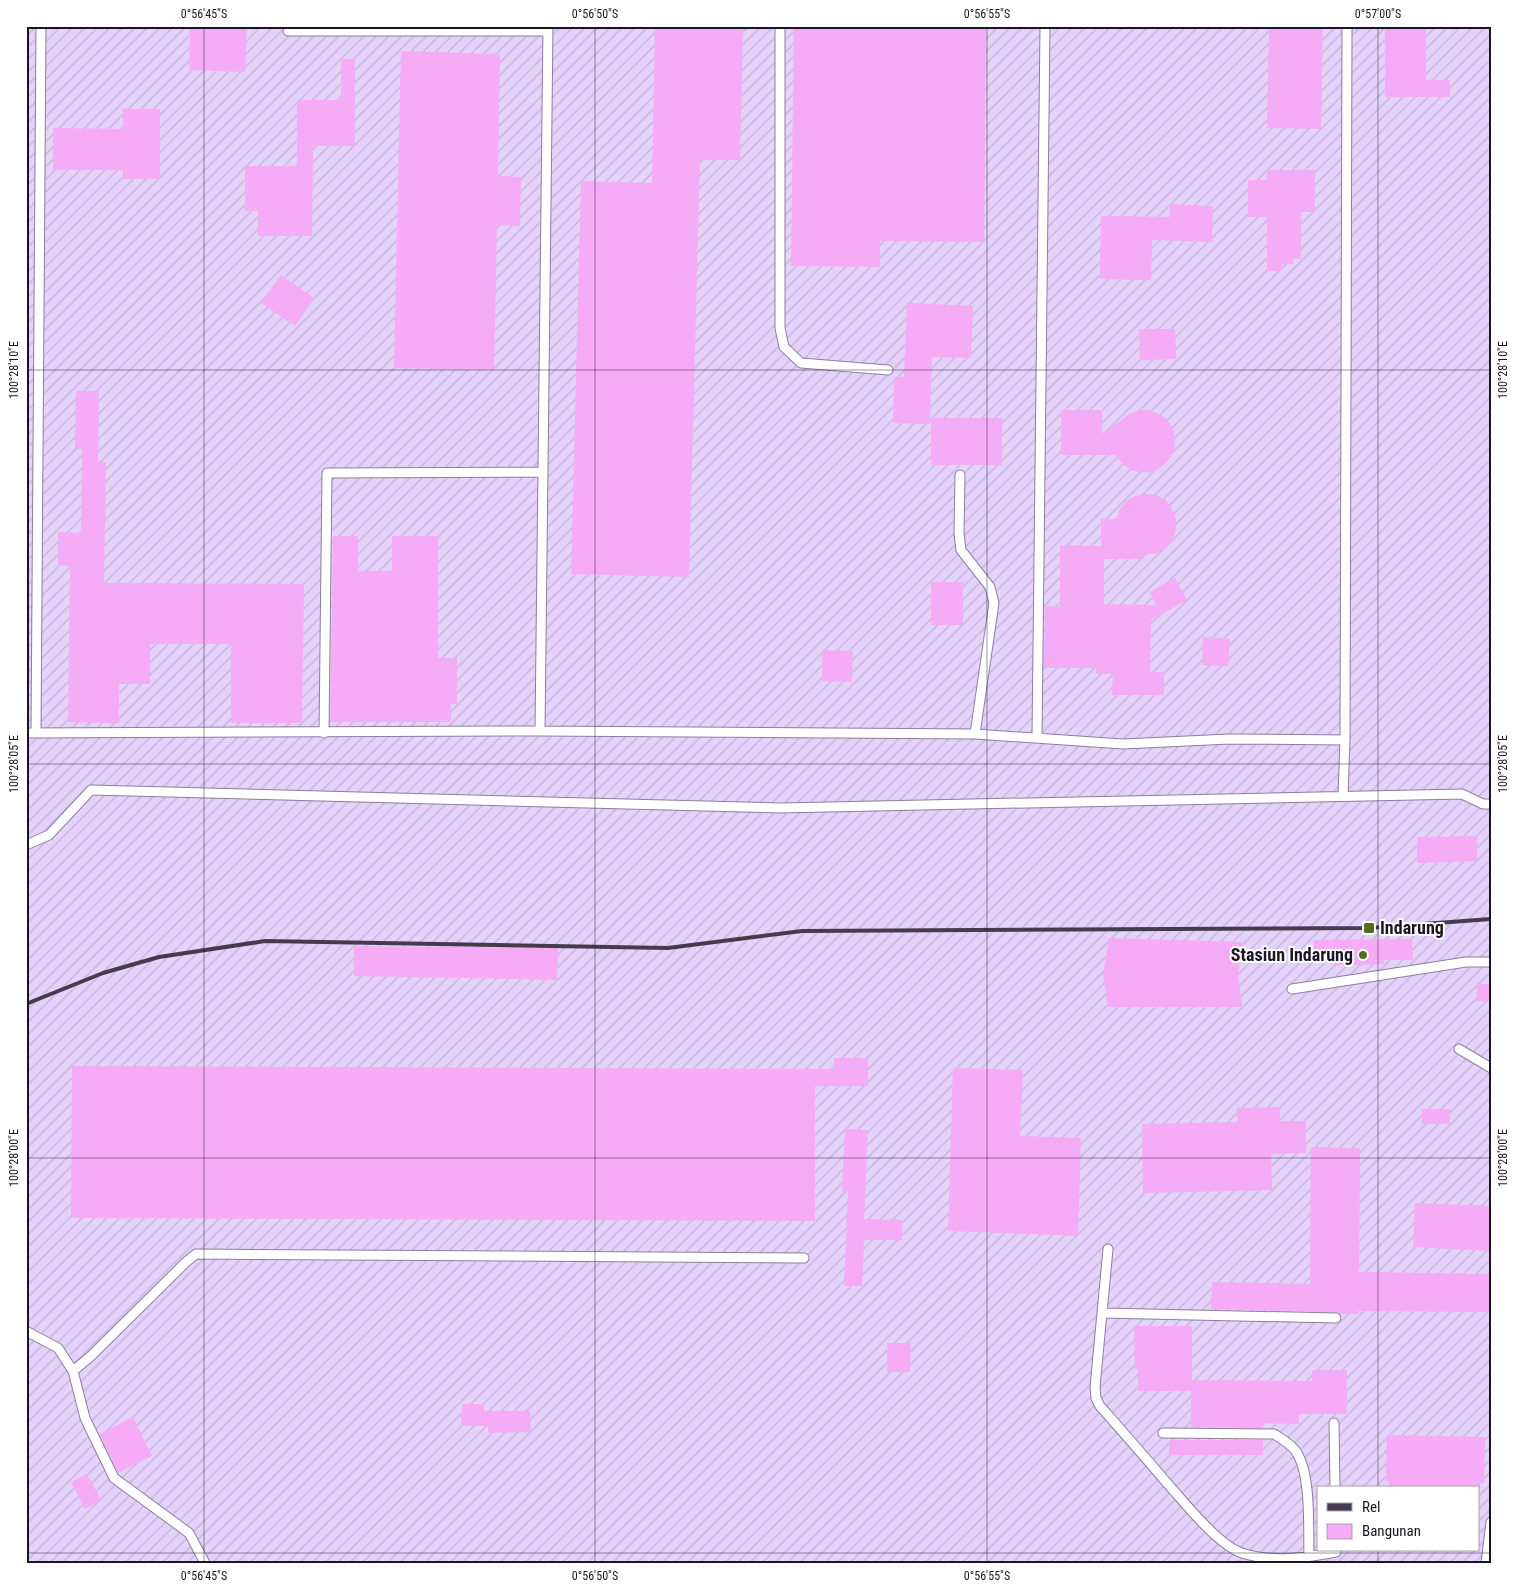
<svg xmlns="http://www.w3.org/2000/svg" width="1517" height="1589" font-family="'Roboto Condensed',sans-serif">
<defs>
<pattern id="industrial-furrows" width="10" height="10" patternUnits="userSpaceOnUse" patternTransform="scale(1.25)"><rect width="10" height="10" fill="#e4d2fa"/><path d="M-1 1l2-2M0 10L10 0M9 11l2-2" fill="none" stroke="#c3b3d6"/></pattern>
</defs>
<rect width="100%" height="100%" fill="#ece0fa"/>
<path fill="url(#industrial-furrows)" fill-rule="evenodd" d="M26 26H1491V1563H26ZM1318 1488H1478V1550H1318Z"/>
<path fill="#f5abf6" d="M190 26H247L245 72 189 70Z
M655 26H743L740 160H700L689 577 571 574 581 181 652 183Z
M794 26H986L984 242 880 241V267L791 266Z
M1269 26H1323L1321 129 1267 128Z
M1385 26H1426V80H1450V97H1385Z
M401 51 500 54 498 176 521 177 520 226 497 225 494 370 394 368Z
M341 59H355V146H313L312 236H258V211H245V166H297V100H341Z
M123 109H160V179H123V170H53V128L123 129Z
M1267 170H1315V212H1301V259H1293V264H1282V271H1267V217H1248V180H1267Z
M1170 204 1213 206 1212 242 1152 240 1151 280 1100 279 1101 216 1170 217Z
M281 275 314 298 295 326 261 303Z
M907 303 973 306 971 358 932 357 930 424 893 423 894 377H904Z
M1139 329H1175L1176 359 1140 360Z
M76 391H99L98 462H106L104 583 304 584 302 723H231V644H150V684H119V723L68 722 70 566 58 565V532L81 533 82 449H75Z
M1061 410H1102V435L1129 414 1139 410H1149L1159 414 1167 420 1173 429 1175 439 1174 449 1170 458 1163 466 1150 473 1134 471 1125 466 1115 455H1061Z
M931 418H1002V465H931Z
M1146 494 1156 495 1166 500 1172 509 1176 519V529L1173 539 1166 548 1157 553 1141 556V559H1104V604L1156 605 1150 592 1175 578 1187 600 1151 620 1150 672H1164V695H1112L1113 674H1096V668H1044L1045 606 1060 607V545L1101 546V519H1116L1120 509 1126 501 1135 496Z
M333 536H358V571H392V536H438V658H457V704H451V722H330Z
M931 582H963V625H931Z
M1203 637 1230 639 1228 666 1202 665Z
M822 650 853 651 852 682 822 681Z
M1477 836V861L1417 863V837Z
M1109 938 1242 942 1238 975 1242 1007H1108L1103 974Z
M1412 939 1413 960H1384V964L1360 965H1334V961H1314V940Z
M354 946 558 948 557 980 354 976Z
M1477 984H1491L1490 1001H1476Z
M834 1058H868V1086H815V1221L71 1218 72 1066 834 1069Z
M953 1068 1023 1070 1020 1136 1081 1138 1078 1236 948 1231Z
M1280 1107V1121H1306V1153L1271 1154 1272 1190 1143 1193 1142 1124 1237 1122V1108Z
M1422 1109H1450V1124H1422Z
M845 1129 868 1130 864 1219 902 1220V1240H864L862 1286H844L848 1192H842Z
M1311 1147 1360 1148 1359 1272 1491 1274 1490 1312 1358 1311V1314H1340L1336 1312 1211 1309 1212 1282 1310 1284Z
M1415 1203 1491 1206V1251L1413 1247Z
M1134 1326H1192V1380L1312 1381V1370H1347V1414H1299V1424L1263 1423V1428L1191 1427V1391H1138V1369H1135Z
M887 1343H911L910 1372H887Z
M462 1404H484V1411H530L531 1432 488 1433V1426H461Z
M133 1417 152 1456 118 1473 100 1434Z
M1387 1435 1485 1437 1484 1483 1480 1482V1488H1388L1389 1481H1386Z
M1169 1440H1263V1455H1169Z
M87 1474 101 1500 85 1509 71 1482Z"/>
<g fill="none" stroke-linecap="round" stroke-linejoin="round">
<g stroke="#8f7ca3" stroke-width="11">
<path id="service" d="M780 26V328L784 347 801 363 888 370
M288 31H548
M960 475 959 533 961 550 990 587 994 603 975 734
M540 731 548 26
M26 733 540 731 975 734 1123 744 1230 739 1345 740
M36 733 41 26
M324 733 327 473 543 472
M1037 737 1045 26
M1343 796 1345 740 1347 26
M26 845 49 835 91 790 780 808 1462 794 1483 804H1491
M1292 989 1466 962H1491
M1459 1049 1491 1068
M1108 1249 1095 1387 1096 1398 1100 1406C1122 1431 1145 1457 1167 1483 1184 1502 1218 1545 1242 1553 1273 1563 1304 1558 1336 1552
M1102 1313 1336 1318
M26 1331 58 1348 73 1371 85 1418 114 1478 189 1533 205 1563
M73 1371 91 1356 186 1262 196 1254 804 1258
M1334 1423 1335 1488
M1163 1433 1274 1434C1282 1439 1289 1443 1295 1450 1312 1473 1308 1528 1309 1557
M1486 1563 1491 1522"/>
</g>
<use href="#service" stroke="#fff" stroke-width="9"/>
<path stroke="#443c4d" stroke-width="4" d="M26 1004 103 973 159 957 265 941 668 948 802 931 1369 928 1491 919"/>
</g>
<path fill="none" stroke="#1b1423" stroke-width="1" stroke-opacity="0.45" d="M204 26V1563M595 26V1563M987 26V1563M1378 26V1488M26 370H1491M26 764H1491M26 1158H1491M1378 1550V1563M26 1553H1491"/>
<g fill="#536e20" stroke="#fff" stroke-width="2">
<rect x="1363" y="922" width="12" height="12" rx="2.5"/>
<circle cx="1363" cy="955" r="5"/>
</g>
<g text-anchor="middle" stroke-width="4" stroke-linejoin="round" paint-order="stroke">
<g font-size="18" font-weight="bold" fill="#1b1423" stroke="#fff" text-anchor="start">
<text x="1380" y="934">Indarung</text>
<text x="1353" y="961" text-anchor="end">Stasiun Indarung</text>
</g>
</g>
<rect width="1517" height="1589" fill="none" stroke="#ffffff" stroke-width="55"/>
<rect x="1317" y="1486" width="162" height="65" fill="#ffffff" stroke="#a4a1a7"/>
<rect x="1327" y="1503" width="25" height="8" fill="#443c4d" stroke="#a4a1a7"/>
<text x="1362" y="1512" font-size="15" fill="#1b1423">Rel</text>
<rect x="1327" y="1524" width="25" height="15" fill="#f5abf6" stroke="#a4a1a7"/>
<text x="1362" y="1536" font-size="15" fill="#1b1423">Bangunan</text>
<rect x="28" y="28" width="1462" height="1534" fill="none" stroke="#1b1423" stroke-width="2"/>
<g font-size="12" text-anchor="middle" fill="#1b1423">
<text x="204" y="18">0°56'45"S</text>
<text x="595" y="18">0°56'50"S</text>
<text x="987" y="18">0°56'55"S</text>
<text x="1378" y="18">0°57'00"S</text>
<text transform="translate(1503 370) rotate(-90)" y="4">100°28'10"E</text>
<text transform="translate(14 370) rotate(-90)" y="4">100°28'10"E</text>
<text transform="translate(1503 764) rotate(-90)" y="4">100°28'05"E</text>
<text transform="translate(14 764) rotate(-90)" y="4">100°28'05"E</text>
<text transform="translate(1503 1158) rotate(-90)" y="4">100°28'00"E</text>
<text transform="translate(14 1158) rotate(-90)" y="4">100°28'00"E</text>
<text x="204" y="1580">0°56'45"S</text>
<text x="595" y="1580">0°56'50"S</text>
<text x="987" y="1580">0°56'55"S</text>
</g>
</svg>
